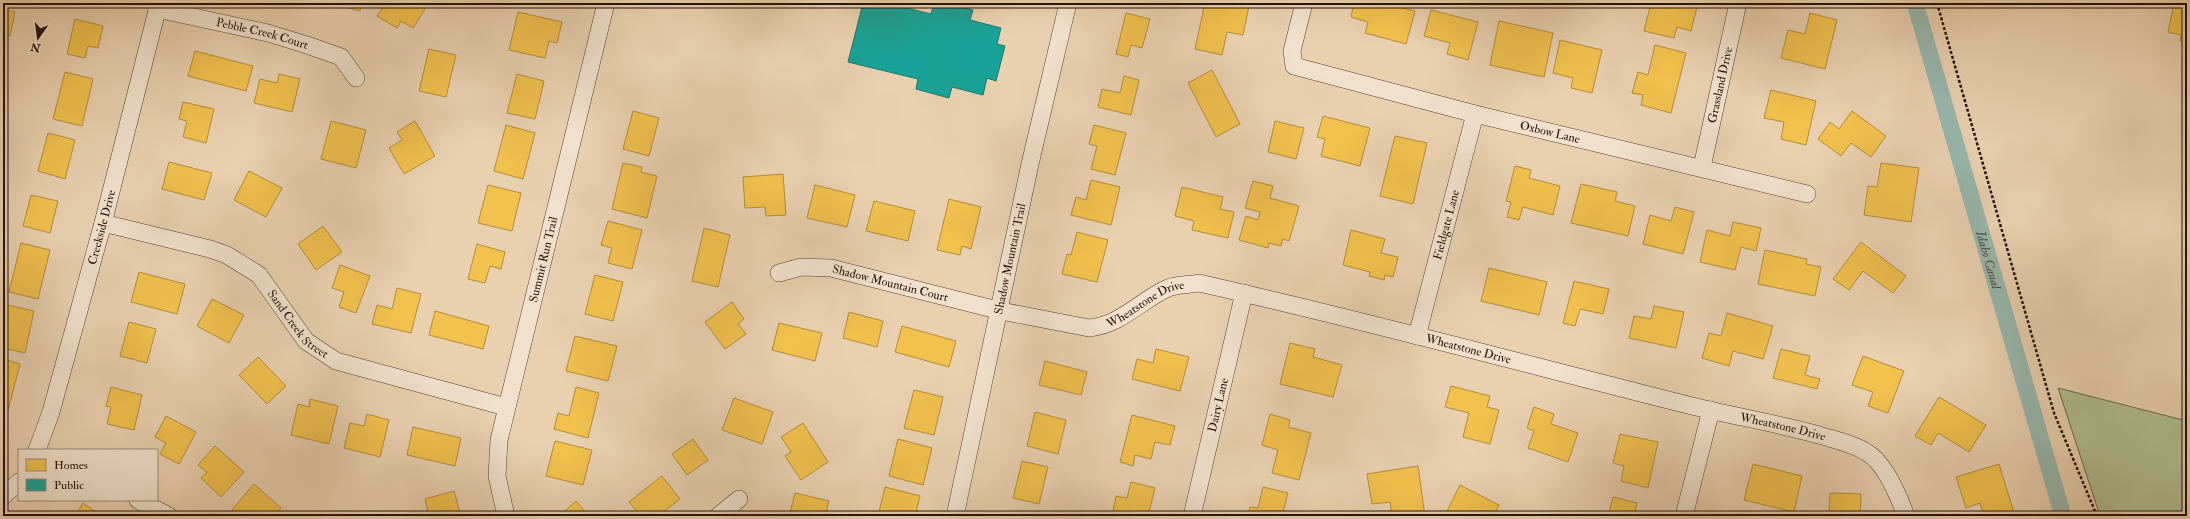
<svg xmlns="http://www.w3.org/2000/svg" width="2190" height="519" font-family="'IM FELL Double Pica',serif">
<rect width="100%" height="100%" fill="#e9d1b0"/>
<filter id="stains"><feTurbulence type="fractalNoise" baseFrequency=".005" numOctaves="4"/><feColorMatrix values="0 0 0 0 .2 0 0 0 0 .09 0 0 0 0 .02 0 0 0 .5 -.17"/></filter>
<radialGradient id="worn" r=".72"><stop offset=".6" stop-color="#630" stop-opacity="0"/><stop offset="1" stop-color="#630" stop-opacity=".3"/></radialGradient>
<path fill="#b0bd91" stroke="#6a674b" d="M2058 388 2187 421V516H2100Z"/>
<path fill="#f2c14e" stroke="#b48c38" d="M339 3H362L360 11 338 5Z
M386 3H426L428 4 413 28 401 21 397 28 377 16Z
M1205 3H1236L1249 6 1243 35 1227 32 1222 55 1195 49Z
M1354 3H1383L1415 11 1406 44 1365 33 1368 22 1351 17Z
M1651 3H1698L1691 31 1677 27 1674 38 1644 31Z
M2172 3H2187V42L2180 41 2181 35 2168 32 2174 4Z
M3 9 15 12 10 36 3 34Z
M1431 10 1478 22 1468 60 1447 54 1450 43 1424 36Z
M518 12 562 22 557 43 549 41 545 58 509 50Z
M1126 13 1150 19 1142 48 1131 45 1128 57 1116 54Z
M1810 13 1837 20 1825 69 1781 58 1788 30 1805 34Z
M75 19 103 26 98 48 88 46 85 58 67 54Z
M1499 21 1553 33 1544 77 1490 65Z
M1560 40 1602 50 1592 93 1571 88 1573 78 1553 73Z
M1655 45 1686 53 1671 113 1641 105 1643 95 1632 93 1638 72 1648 75Z
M429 49 456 55 446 97 419 91Z
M195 51 253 66 246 91 188 76Z
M1212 70 1240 124 1216 137 1188 83Z
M65 72 93 79 82 126 53 119Z
M279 74 300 79 292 112 254 103 260 79 277 83Z
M517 74 544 81 535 119 507 113Z
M1124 76 1139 80 1131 115 1098 107 1102 89 1120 93Z
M1771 90 1816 101 1806 145 1781 139 1784 122 1764 118Z
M183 102 214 109 206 143 183 137 187 121 179 119Z
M633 111 659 118 649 156 623 149Z
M1852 111 1886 136 1871 157 1851 143 1841 156 1818 139 1830 122 1839 129Z
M1323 116 1370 128 1360 166 1321 156 1325 139 1317 137Z
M331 121 366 130 356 168 321 159Z
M415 121 435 156 404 174 389 148 402 140 397 132Z
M1275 121 1304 128 1296 159 1268 152Z
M506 125 535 133 523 179 494 171Z
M1094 125 1126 133 1115 175 1091 169 1097 146 1089 144Z
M48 133 75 140 65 179 38 171Z
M1395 136 1427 143 1413 204 1380 196Z
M169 162 212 173 204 200 162 189Z
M623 163 642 167 641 172 657 176 647 218 612 209Z
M1881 163 1919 168 1911 222 1864 215 1868 186 1877 187Z
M1515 166 1531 170 1529 178 1560 186 1553 215 1523 207 1519 220 1507 217 1511 202 1506 201Z
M249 171 282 188 266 217 234 200Z
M783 174 786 215 766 216 765 207 745 208 743 177Z
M1091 180 1120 187 1111 225 1071 215 1076 197 1086 200Z
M1253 181 1273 186 1270 198 1299 206 1289 241 1283 239 1281 246 1269 243 1268 248 1239 240 1246 216 1258 220 1260 212 1245 208Z
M1581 184 1617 192 1615 201 1635 206 1628 236 1571 223Z
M488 185 521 193 512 231 478 223Z
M815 185 855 195 847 227 807 218Z
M1182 187 1223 197 1220 209 1234 212 1228 238 1192 230 1194 221 1175 216Z
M31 195 58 201 50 233 23 226Z
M949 199 981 207 971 249 962 246 960 255 937 250Z
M874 201 915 211 908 241 866 231Z
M1675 207 1694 212 1683 254 1643 244 1650 215 1671 221Z
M608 221 642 230 632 269 608 263 612 248 601 245Z
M1733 222 1761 228 1756 251 1741 247 1735 270 1700 262 1707 230 1730 236Z
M323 226 342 252 316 270 298 244Z
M704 228 730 235 718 287 692 281Z
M1351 230 1385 239 1381 253 1398 257 1393 277 1385 275 1384 280 1369 276 1370 272 1343 265Z
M1077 232 1108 240 1097 282 1062 274 1067 254 1071 255Z
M1861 242 1906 276 1893 293 1863 271 1849 290 1833 279Z
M21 243 50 250 38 299 9 292Z
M477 244 505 252 501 269 490 266 485 283 468 279Z
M1765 250 1807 259 1806 264 1821 267 1815 296 1758 284Z
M340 265 370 276 356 313 339 307 344 292 332 288Z
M1489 268 1547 282 1539 315 1481 301Z
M139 272 185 284 177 314 131 302Z
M595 275 623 282 613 321 585 314Z
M1574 281 1609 289 1603 314 1580 309 1575 326 1563 323Z
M397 288 421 294 411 333 372 324 377 305 392 309Z
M212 299 244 315 229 343 197 326Z
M732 302 744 319 738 324 746 334 725 349 705 322Z
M3 304 34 311 25 353 3 348Z
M1654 306 1684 312 1676 348 1629 338 1634 316 1651 319Z
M435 311 489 326 483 349 429 335Z
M849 312 883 321 877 347 843 338Z
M1727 313 1773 326 1763 359 1733 351 1729 366 1702 358 1709 333 1721 336Z
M129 322 156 329 147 363 120 356Z
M779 323 822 333 815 361 772 350Z
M902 326 956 341 949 367 895 352Z
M575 336 617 346 608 381 566 371Z
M1290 343 1315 349 1313 357 1342 365 1333 397 1280 384Z
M1156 349 1189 357 1180 391 1132 379 1137 359 1153 363Z
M1781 349 1810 356 1805 375 1820 379 1817 389 1773 378Z
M1863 356 1904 371 1888 413 1868 406 1873 392 1852 385Z
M258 357 286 386 267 404 239 375Z
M3 359 20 364 6 418 3 417Z
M1045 361 1087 372 1081 395 1039 385Z
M1451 386 1490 396 1487 407 1499 410 1490 444 1463 437 1469 413 1445 407Z
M111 387 142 395 134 430 107 424 111 407 106 406Z
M576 387 599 393 588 438 554 429 558 413 569 416Z
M914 390 943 397 934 435 904 428Z
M1939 397 1986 425 1969 452 1938 433 1931 445 1915 436Z
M734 398 773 412 762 444 722 430Z
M310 399 338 406 329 444 291 435 298 404 309 407Z
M1534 407 1554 414 1551 424 1578 433 1568 462 1528 448 1534 431 1527 428Z
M1035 412 1066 420 1058 454 1027 446Z
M367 414 389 420 380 457 344 448 350 423 364 426Z
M1270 414 1290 420 1288 427 1311 433 1299 480 1272 473 1278 450 1262 445Z
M1132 415 1175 426 1170 445 1155 442 1151 459 1135 455 1133 466 1120 462Z
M166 416 196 432 179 464 160 454 166 443 155 437Z
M803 423 828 462 801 480 785 456 791 452 781 437Z
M413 427 461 438 455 466 407 455Z
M1620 434 1658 442 1648 488 1621 481 1624 466 1613 463Z
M693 439 708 460 687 475 672 454Z
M898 439 932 448 923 485 889 476Z
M555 441 592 450 583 485 546 476Z
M215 446 244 472 221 497 201 478 207 472 198 465Z
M1022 461 1048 467 1039 504 1013 498Z
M1753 464 1802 476 1794 512 1744 500Z
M1999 464 2015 516H1984L1980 503 1966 508 1956 477Z
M1418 466 1425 516H1392L1390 502 1372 504 1367 474Z
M662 476 680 499 658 516H641L629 502Z
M1131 482 1155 488 1148 516H1112L1116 496 1127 498Z
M254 484 281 508 274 516H239L232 510Z
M1460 485 1499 505 1494 516H1452L1446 513Z
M885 487 920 496 915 516H878Z
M1263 487 1288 493 1282 516H1248L1250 507 1258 508Z
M454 491 461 516H429L425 499Z
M795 493 829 501 825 516H801L790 513Z
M1830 493 1861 494 1860 516H1829Z
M1613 497 1637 503 1635 511 1644 513 1643 516H1608Z
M576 501 589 516H559Z
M83 503 102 516H75Z"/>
<path fill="#17a398" stroke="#1b776c" d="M863 3H886L931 14 934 3H944L973 10 970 20 1001 28 997 44 1005 46 996 81 987 78 983 95 952 87 949 98 916 89 918 79 848 62Z"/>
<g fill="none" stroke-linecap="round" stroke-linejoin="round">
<path stroke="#97b7af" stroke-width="17" id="s1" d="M1915 3 2063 516"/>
<g stroke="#564130" stroke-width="18">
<g id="minor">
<path id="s2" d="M1304 3 1292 51 1294 66 1475 114 1807 194"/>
<path id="s3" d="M157 9 268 33 307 45 341 57 356 78"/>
<path id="s4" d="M1702 167 1738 3"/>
<path id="s5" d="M103 223 210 249 227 255 259 275 306 341 336 361 506 407"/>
<path id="s6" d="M779 273 801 267 831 268 1001 311 1089 328C1121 325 1141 300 1168 288 1177 284 1189 285 1199 283 1363 320 1525 364 1688 405 1732 416 1776 423 1819 435 1835 440 1852 443 1866 452 1885 462 1899 497 1906 516"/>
<path id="s7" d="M1417 336 1475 114"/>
<path id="s8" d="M37 450 51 412 103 223 159 3"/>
<path d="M3 496 19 482"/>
<path d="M138 500 169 516"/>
<path id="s9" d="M506 516 497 476 499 440 606 3"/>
<path d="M718 516 739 499"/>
<path id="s10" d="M955 516 1030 164 1068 3"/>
<path id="s11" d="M1192 516 1244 293"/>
<path d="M1684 516 1711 410"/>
</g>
</g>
<path stroke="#251105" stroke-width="2.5" stroke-dasharray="3 2" stroke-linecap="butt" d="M1937 3 2054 413 2097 516"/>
<use href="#minor" stroke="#f1e1cc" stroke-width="17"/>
</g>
<g text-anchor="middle" stroke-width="4" stroke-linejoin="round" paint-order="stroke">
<g font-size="12" fill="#251105" stroke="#f1e1cc">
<text dy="4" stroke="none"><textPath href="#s3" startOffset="108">Pebble Creek Court</textPath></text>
<text dy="4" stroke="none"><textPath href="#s4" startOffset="84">Grassland Drive</textPath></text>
<text dy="4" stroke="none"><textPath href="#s2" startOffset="329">Oxbow Lane</textPath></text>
<text dy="4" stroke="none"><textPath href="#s7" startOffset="115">Fieldgate Lane</textPath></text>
<text dy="4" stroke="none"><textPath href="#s8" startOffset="232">Creekside Drive</textPath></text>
<text dy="4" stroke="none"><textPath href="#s9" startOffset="263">Summit Run Trail</textPath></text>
<text dy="4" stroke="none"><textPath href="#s10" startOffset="263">Shadow Mountain Trail</textPath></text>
<text dy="4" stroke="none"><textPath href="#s6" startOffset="114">Shadow Mountain Court</textPath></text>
<text dy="4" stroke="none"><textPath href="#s6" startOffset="380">Wheatstone Drive</textPath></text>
<text dy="4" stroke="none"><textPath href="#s5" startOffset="229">Sand Creek Street</textPath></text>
<text dy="4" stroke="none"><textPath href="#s6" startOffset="716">Wheatstone Drive</textPath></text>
<text dy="4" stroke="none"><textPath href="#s11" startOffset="114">Dairy Lane</textPath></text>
<text dy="4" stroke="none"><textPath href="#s6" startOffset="1040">Wheatstone Drive</textPath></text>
</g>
<g font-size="13" font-style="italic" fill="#4d4b40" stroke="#f1e1cc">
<text dy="5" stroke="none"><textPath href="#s1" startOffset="267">Idaho Canal</textPath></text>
</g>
</g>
<rect width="2190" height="519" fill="none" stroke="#e9d1b0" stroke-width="16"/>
<rect x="4" y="4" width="2182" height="511" fill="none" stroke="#251105" stroke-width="2"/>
<rect x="8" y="8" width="2174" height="503" fill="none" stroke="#251105"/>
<rect x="18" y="449" width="140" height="52" fill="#f1e1cc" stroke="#9f8e7c"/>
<rect x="26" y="459" width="20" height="12" fill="#f2c14e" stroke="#9f8e7c"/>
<text x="54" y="469" font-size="12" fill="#251105">Homes</text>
<rect x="26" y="479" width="20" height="12" fill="#17a398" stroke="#9f8e7c"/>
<text x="54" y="489" font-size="12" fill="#251105">Public</text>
<g transform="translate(38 38) rotate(194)" stroke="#f1e1cc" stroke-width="3" paint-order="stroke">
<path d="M0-3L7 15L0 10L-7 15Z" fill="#251105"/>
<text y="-6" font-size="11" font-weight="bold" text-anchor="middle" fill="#251105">N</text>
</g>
<rect width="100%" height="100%" filter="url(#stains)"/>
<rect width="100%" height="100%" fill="url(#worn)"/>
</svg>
